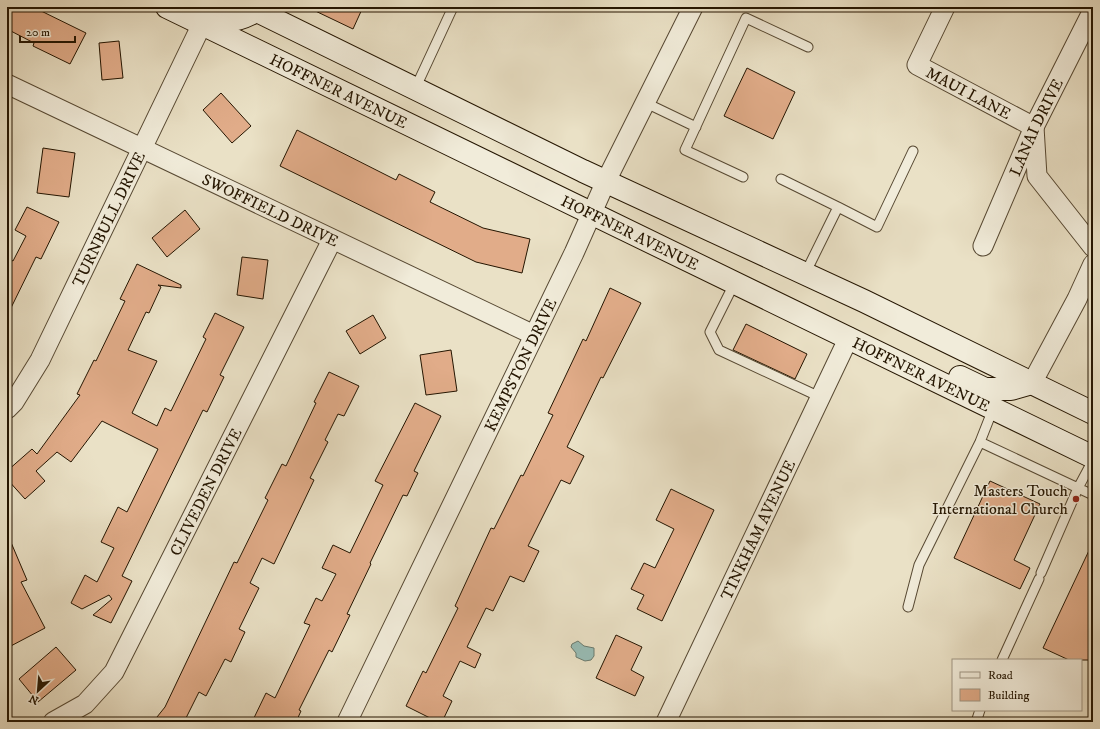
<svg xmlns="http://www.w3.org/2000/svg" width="1100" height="729" font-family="'IM FELL DW Pica',serif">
<rect width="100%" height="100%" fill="#eae1c6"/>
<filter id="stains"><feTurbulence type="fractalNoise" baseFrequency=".005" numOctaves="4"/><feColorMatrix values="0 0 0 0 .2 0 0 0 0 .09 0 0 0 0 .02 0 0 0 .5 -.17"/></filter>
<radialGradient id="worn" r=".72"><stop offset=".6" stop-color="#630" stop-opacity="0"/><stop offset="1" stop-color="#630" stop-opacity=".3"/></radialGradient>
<path fill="#98bdb6" stroke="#6a7a6e" d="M578 641 584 646 594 648V656L591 660 585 661 576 657V653L571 647 572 644Z"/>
<path fill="#e1ac89" stroke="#241501" d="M7 7H33L86 33 70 64 33 46 34 43 7 29Z
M307 7H363L353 29Z
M119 41 123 78 102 80 99 43Z
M747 68 795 92 773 139 724 116Z
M221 93 251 126 232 143 203 110Z
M297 130 396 180 399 174 435 192 430 202 483 228 530 239 522 273 476 262 280 166Z
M43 148 75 153 69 197 37 193Z
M27 207 59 222 41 259 36 257 7 316V258L13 261 26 236 15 230Z
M185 210 200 229 167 257 152 238Z
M242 257 268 260 263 299 237 295Z
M137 264 181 285V288L158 285 161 287 149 313 146 312 128 350 157 361 132 413 157 426 165 408 171 411 206 339 203 337 215 313 244 327 220 375 224 377 207 412 203 410 122 576 132 581 111 623 93 615 112 599 109 595 82 609 71 603 85 575 97 582 114 548 101 542 118 507 127 512 158 449 102 421 71 462 57 452 36 471 45 481 25 499 7 479V471L32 449 37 454 80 395 77 394 94 360 96 361 125 301 120 299Z
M610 288 641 303 603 378 601 377 567 447 584 456 570 484 561 480 528 546 539 551 524 582 510 576 493 611 486 608 467 647 481 654 475 668 460 661 443 696 452 701 442 722H438L406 706 423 671 426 673 458 608 455 606 491 528 494 529 521 475 523 476 553 415 548 413 583 339 586 341Z
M373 315 386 338 360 354 346 331Z
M746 324 807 354 795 379 733 350Z
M451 350 457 391 426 395 420 355Z
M329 372 359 386 344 416 338 414 325 440 328 442 310 478 314 480 274 564 262 558 250 583 259 588 239 629 245 632 231 662 225 659 206 696 199 692 184 722H153L165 707 234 562 237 563 268 500 265 498 282 464 286 466 316 403 314 402Z
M415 403 441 416 414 471 418 473 407 496 403 495 370 563 371 564 347 614 350 615 332 652 329 650 299 710 301 711 296 722H252L266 693 275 698 310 625 304 623 316 598 322 601 336 574 322 568 333 545 350 553 383 485 375 481Z
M990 481 1040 504 1014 560 1030 568 1020 589 954 558Z
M671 489 714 510 662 621 637 609 644 595 631 589 644 563 655 568 674 529 656 520Z
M7 533 27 580 21 582 45 628 7 648Z
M1093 542V660H1069L1043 648Z
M616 635 642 647 631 670 644 677 635 696 596 678Z
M56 647 76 670 38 702 19 679Z"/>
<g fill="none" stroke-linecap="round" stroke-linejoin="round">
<g stroke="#564832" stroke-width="11">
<path id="lane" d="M415 89 453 7
M646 103 696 127
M743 177 685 150 746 18 808 47
M781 179 838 207 805 274
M838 207 877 227 913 151
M735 282 710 332 719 350 820 397
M980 442 1078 488 1093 460
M1041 573 1078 488 1093 495
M908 607 919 565 980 442 993 409
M1002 660 1039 579
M976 722 980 710"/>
</g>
<g stroke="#564832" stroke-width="21">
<g id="street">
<path id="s1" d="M945 7 917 65 1034 127 1037 176 1093 247"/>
<path id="s2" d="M7 84 534 335"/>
<path id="s3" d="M983 246 1034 127 1093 10"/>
<path d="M1032 383 1077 299 1093 264"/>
<path id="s4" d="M7 409 14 402 40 360 202 24"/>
<path id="s5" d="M53 722 85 704 114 672 332 240"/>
<path id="s6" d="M347 722 574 253 606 181 693 7"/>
<path id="s7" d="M666 722 849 337"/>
</g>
</g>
<g stroke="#241501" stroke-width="24">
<g id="secondary">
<path id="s8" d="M167 7 1093 457"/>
<path d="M249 7 583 171 864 301 1093 413"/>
<path d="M202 10C225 22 233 24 256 11"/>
<path d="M960 377 985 389H1011L1032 383"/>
</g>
</g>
<use href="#lane" stroke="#f1ecda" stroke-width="9"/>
<use href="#street" stroke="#f1ecda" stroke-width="19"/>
<use href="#secondary" stroke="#f1ecda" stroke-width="22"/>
</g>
<circle fill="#8f2418" stroke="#f1ecda" stroke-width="1.5" cx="1076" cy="499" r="4"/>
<g text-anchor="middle" stroke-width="3" stroke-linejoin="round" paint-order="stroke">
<g font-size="16" fill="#241501" stroke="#f1ecda">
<text dy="6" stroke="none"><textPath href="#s8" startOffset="191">HOFFNER AVENUE</textPath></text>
<text dy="6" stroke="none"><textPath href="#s1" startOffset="123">MAUI LANE</textPath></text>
<text dy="6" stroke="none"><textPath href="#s3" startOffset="130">LANAI DRIVE</textPath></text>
<text dy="6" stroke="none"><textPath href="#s2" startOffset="292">SWOFFIELD DRIVE</textPath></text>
<text dy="6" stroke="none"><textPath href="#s4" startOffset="216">TURNBULL DRIVE</textPath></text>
<text dy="6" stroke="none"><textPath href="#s8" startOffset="515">HOFFNER AVENUE</textPath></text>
<text dy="6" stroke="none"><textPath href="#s6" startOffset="397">KEMPSTON DRIVE</textPath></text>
<text dy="6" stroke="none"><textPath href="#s8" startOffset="839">HOFFNER AVENUE</textPath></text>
<text dy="6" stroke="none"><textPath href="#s5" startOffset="282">CLIVEDEN DRIVE</textPath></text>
<text dy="6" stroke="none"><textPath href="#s7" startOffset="213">TINKHAM AVENUE</textPath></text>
</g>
<g font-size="16" fill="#241501" stroke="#f1ecda" text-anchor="end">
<text x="1068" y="496">Masters Touch<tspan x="1068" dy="18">International Church</tspan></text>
</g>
</g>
<rect width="1100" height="729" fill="none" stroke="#eae1c6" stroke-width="24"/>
<rect x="8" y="8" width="1084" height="713" fill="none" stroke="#241501" stroke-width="2"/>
<rect x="12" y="12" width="1076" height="705" fill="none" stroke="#241501"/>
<rect x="952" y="659" width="130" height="52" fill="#f1ecda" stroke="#9f9683"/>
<rect x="960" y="672" width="20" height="6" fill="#f1ecda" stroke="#9f9683"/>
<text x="988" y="679" font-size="12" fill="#241501">Road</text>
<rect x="960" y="689" width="20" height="12" fill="#e1ac89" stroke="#9f9683"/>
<text x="988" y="699" font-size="12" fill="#241501">Building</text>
<g transform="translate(38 691) rotate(206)" stroke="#f1ecda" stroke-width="3" paint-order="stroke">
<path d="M0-3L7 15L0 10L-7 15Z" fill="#241501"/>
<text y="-6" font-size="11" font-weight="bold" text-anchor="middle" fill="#241501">N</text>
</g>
<path d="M20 36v6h55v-6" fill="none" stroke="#241501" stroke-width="2"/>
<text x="26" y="36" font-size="12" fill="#241501" stroke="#f1ecda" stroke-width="3" paint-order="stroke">20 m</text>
<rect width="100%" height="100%" filter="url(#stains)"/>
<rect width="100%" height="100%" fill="url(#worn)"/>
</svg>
